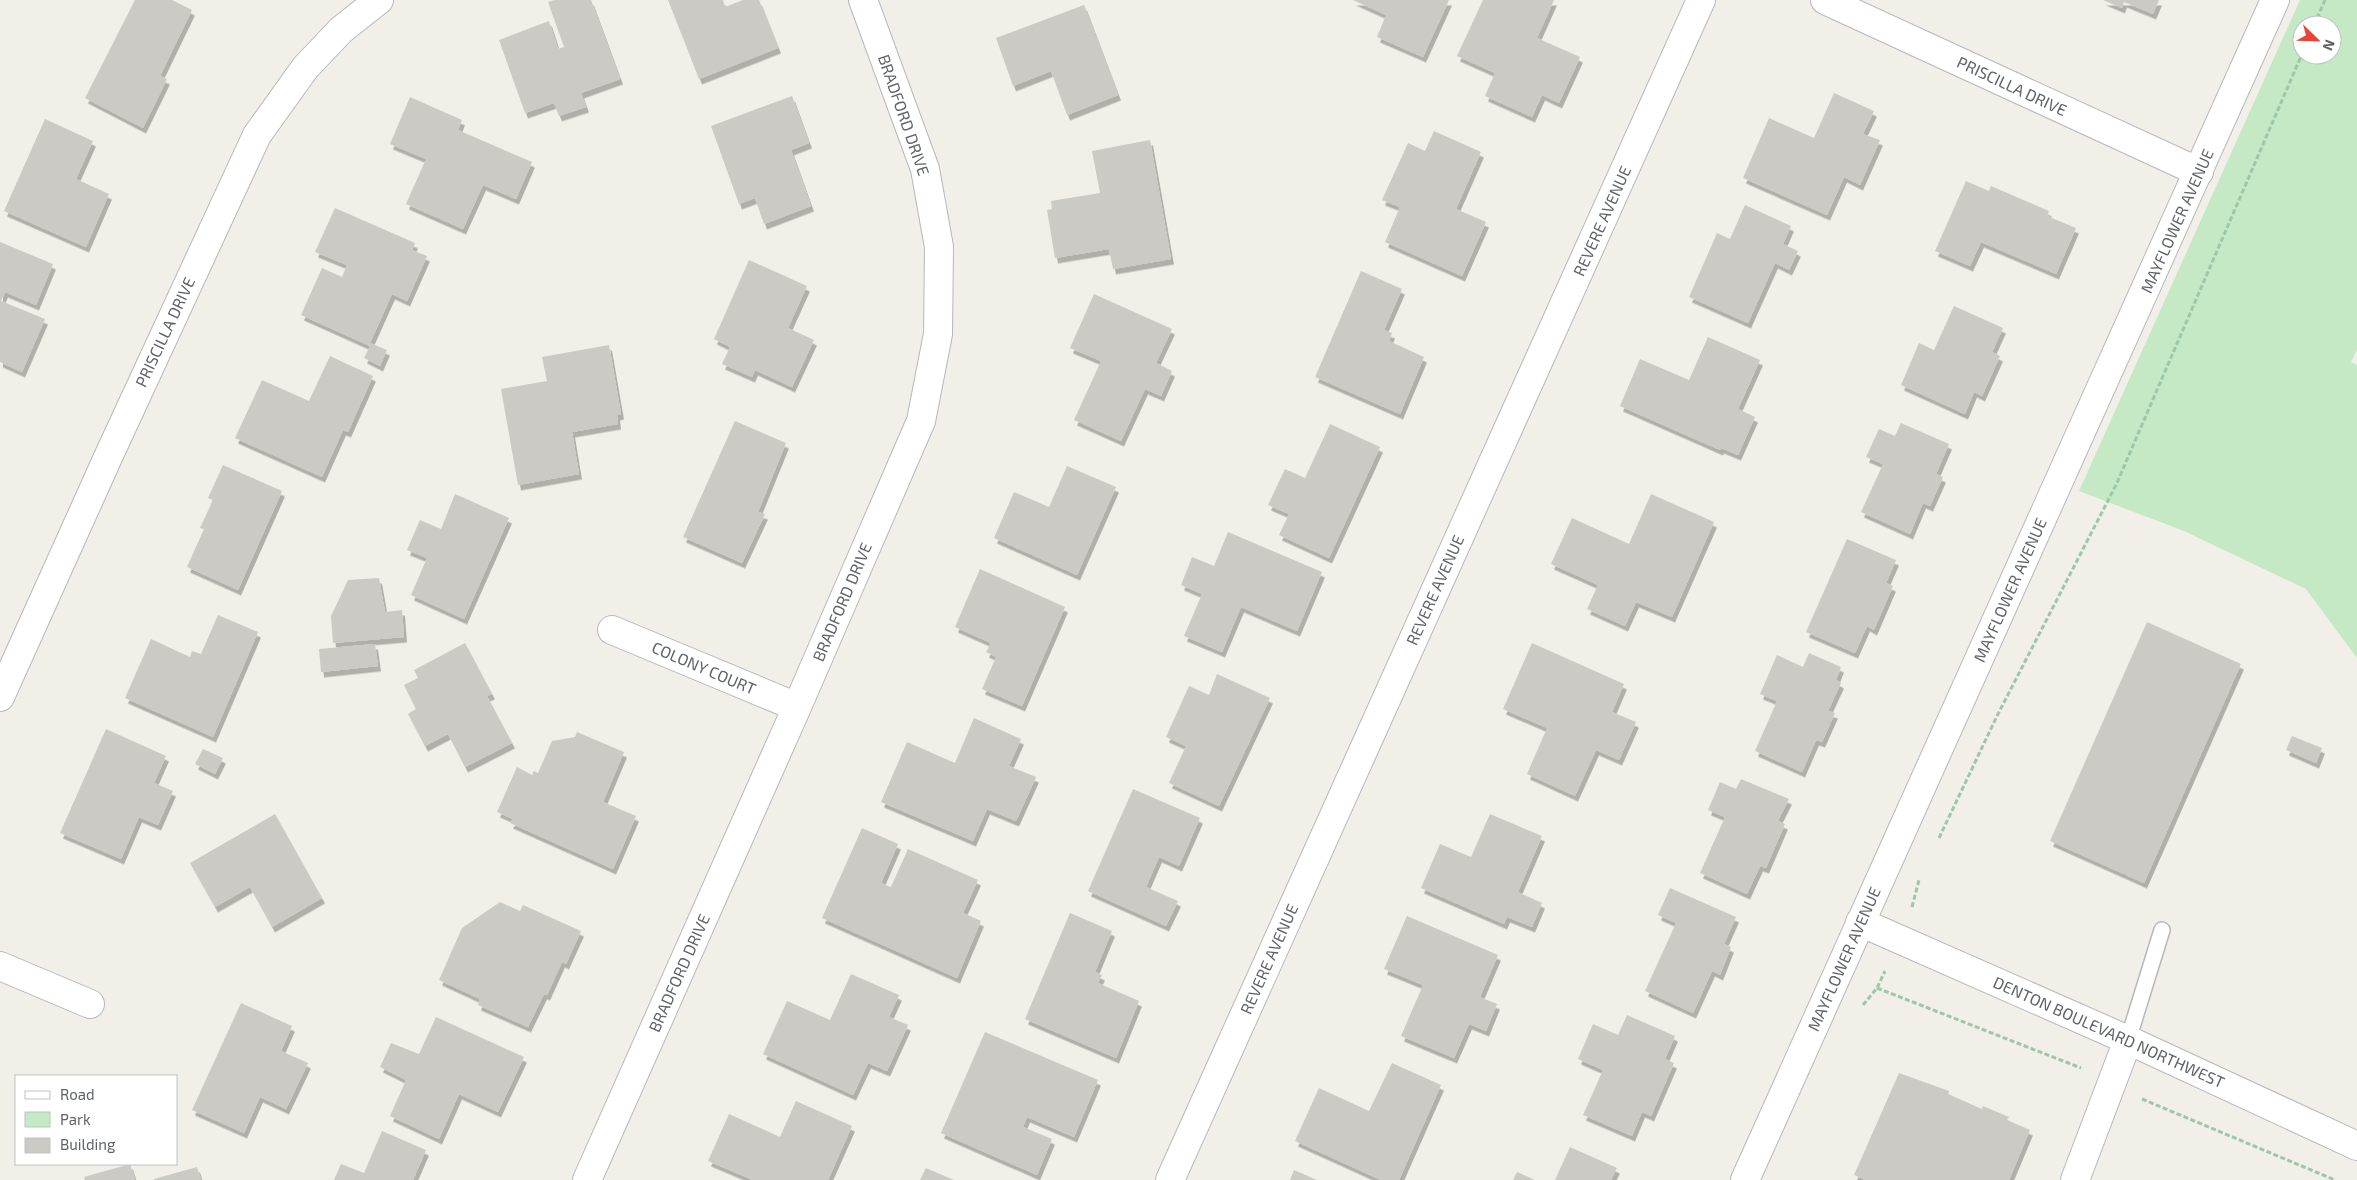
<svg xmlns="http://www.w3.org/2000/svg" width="2357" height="1180" font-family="'Exo 2',sans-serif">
<defs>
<filter id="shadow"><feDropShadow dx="3" dy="5.5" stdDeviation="0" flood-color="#0004"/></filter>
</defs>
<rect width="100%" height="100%" fill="#f1efe8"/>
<path fill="#c5e8c5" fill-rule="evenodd" d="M2300 0H2357V350L2351 362 2357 365V658L2306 589 2184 531 2079 491ZM2302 25H2332V55H2302Z"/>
<path fill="#cccac5" filter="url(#shadow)" d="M135 0H172L192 10 160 76 167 79 143 128 85 98Z
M555 0H591L620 79 581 93 586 107 559 116 554 103 525 113 499 40 549 21 558 49 564 47 548 2Z
M668 0H723L725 7 743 0H759L778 48 699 79Z
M1353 0H1449L1423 57 1377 37 1386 15Z
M1483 0H1554L1537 38 1580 57 1559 103 1542 95 1532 117 1485 96 1495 73 1457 56Z
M2103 0H2159L2153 14 2124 2 2122 8Z
M1084 5 1118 95 1067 115 1051 71 1013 86 996 38Z
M1834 93 1874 111 1863 134 1880 140 1860 185 1844 177 1827 215 1743 178 1769 118 1814 138Z
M792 96 809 143 791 150 811 206 764 224 755 198 739 204 711 126Z
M410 97 462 120 458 130 532 162 516 199 483 185 463 229 406 204 426 159 390 144Z
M45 119 93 141 76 179 109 194 86 247 4 211Z
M1434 131 1481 152 1456 209 1486 222 1462 276 1385 242 1400 207 1382 200 1408 143 1425 151Z
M1150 140 1171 259 1113 269 1109 249 1055 258 1047 210 1052 209 1051 201 1100 193 1092 151Z
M1966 181 1989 191 1991 186 2049 211 2047 216 2076 228 2056 274 1981 242 1970 266 1935 251Z
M1745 205 1791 226 1783 244 1798 251 1789 270 1775 263 1748 323 1689 297 1717 233 1730 239Z
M335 208 415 243 412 250 427 256 407 301 392 294 370 343 387 350 380 366 364 358 370 346 301 315 322 268 342 277 347 265 315 252Z
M0 242 53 264 36 305 5 292 1 301 45 319 22 372 0 362Z
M749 260 807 286 788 328 814 340 792 387 755 370 752 377 722 364 730 347 714 339Z
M1361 271 1402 289 1384 330 1392 333 1389 341 1424 357 1400 414 1315 377Z
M1094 294 1172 329 1156 363 1172 371 1161 396 1145 389 1121 441 1074 420 1101 361 1070 348Z
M1954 306 2003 328 1992 352 2000 356 1982 396 1974 392 1965 414 1901 385 1919 343 1934 350Z
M1708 337 1760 360 1738 409 1755 417 1738 455 1721 448 1720 450 1620 406 1640 359 1689 380Z
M609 345 621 414 617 415 618 424 572 432 579 474 518 485 501 389 547 381 542 357Z
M330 356 373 376 348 432 343 430 322 477 235 438 262 380 309 401Z
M735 421 786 443 758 512 765 514 742 563 683 537Z
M1901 423 1949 444 1936 474 1943 477 1930 506 1923 503 1910 534 1861 512 1883 464 1866 457 1879 429 1895 436Z
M1330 424 1380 447 1329 558 1279 535 1289 514 1268 505 1285 469 1305 478Z
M223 465 282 491 238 590 187 567 204 529 200 528 213 500 208 498Z
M1067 466 1116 487 1077 575 994 538 1014 492 1049 507Z
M455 494 509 518 464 619 411 595 427 558 407 550 420 520 441 529Z
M1651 494 1714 522 1672 617 1636 602 1625 626 1587 609 1598 585 1551 564 1572 518 1629 544Z
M1228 532 1322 572 1297 631 1241 607 1222 652 1184 636 1202 594 1181 585 1192 557 1214 566Z
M1847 539 1896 560 1886 583 1893 586 1874 630 1867 626 1855 653 1806 632Z
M980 569 1065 607 1022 706 982 689 996 657 986 652 991 643 955 627Z
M379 578 385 612 402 610 404 637 333 643 331 616 348 580Z
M218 615 258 632 213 737 125 698 151 639 190 657 192 651 201 654Z
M2147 622 2241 664 2144 883 2050 841Z
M465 643 492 694 487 696 512 743 465 767 448 734 425 746 408 714 416 709 404 685 418 678 414 670Z
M1532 643 1624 684 1612 712 1636 722 1619 760 1596 750 1575 796 1527 774 1547 728 1503 709Z
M375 644 378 666 321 672 319 649Z
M1809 653 1841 667 1836 680 1841 683 1828 711 1835 713 1822 742 1816 740 1802 772 1755 751 1777 701 1760 694 1777 655 1803 667Z
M1217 674 1270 698 1219 806 1169 783 1186 746 1166 737 1189 686 1209 695Z
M974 718 1021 739 1009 766 1036 777 1016 821 987 809 973 841 881 802 907 742 955 763Z
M106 729 166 756 154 783 173 791 158 825 139 817 121 859 60 833Z
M577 732 624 752 603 802 636 816 613 869 510 823 513 819 497 812 517 767 532 775 534 771 538 773 552 741 575 737Z
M2292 736 2322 748 2316 763 2286 750Z
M203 749 223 758 215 774 195 764Z
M1741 779 1789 799 1778 821 1785 824 1766 868 1760 866 1747 894 1700 873 1725 817 1708 810 1720 782 1736 789Z
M1133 789 1200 818 1179 866 1159 857 1146 887 1178 901 1166 926 1088 891Z
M275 814 322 898 272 927 250 887 215 907 190 863Z
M1490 814 1542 836 1518 892 1542 903 1532 927 1507 917 1504 924 1421 888 1440 844 1471 857Z
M862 828 898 844 881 883 891 887 908 849 978 880 963 913 981 921 957 978 822 918Z
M1670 888 1736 917 1724 944 1731 947 1720 975 1712 971 1693 1013 1645 991 1676 923 1658 915Z
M500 902 520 911 523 905 581 931 566 964 562 962 547 995 544 994 528 1027 478 1005 480 999 439 980 462 928Z
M1070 913 1112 931 1095 972 1102 975 1098 983 1139 1001 1116 1058 1025 1019Z
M1407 916 1498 955 1480 997 1497 1004 1486 1031 1469 1024 1454 1058 1401 1036 1423 985 1384 969Z
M851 974 899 995 889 1017 908 1025 887 1071 868 1063 853 1095 763 1054 787 1001 830 1020Z
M241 1003 292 1026 281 1051 308 1063 286 1109 260 1097 244 1133 192 1110Z
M1627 1015 1675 1036 1665 1059 1674 1063 1651 1116 1642 1112 1632 1136 1583 1115 1603 1070 1578 1059 1593 1024 1618 1035Z
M436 1017 524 1057 498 1112 459 1094 439 1139 390 1116 406 1080 380 1067 391 1043 419 1054Z
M985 1032 1098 1080 1074 1137 1027 1117 1023 1127 1052 1139 1037 1175 941 1133Z
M1392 1063 1441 1085 1399 1180H1381L1295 1141 1319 1088 1369 1111Z
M1899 1073 1949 1091 1948 1094 1982 1109 1983 1106 2009 1117 2007 1120 2030 1130 2009 1180H1866L1854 1175Z
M796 1101 852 1126 828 1180H753L708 1161 729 1114 780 1137Z
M382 1131 426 1150 413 1180H334L341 1164 364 1173Z
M1570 1147 1617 1168 1611 1180H1555Z
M130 1164 135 1180H85L84 1177Z
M197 1167 201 1180H154V1179Z
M926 1168 954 1180H920Z
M1294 1170 1317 1180H1290Z
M1517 1172 1535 1180H1513Z"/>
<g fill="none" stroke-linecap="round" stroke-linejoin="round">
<g stroke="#b5b8bc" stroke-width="18">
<path id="lane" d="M2128 1040 2162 930"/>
</g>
<g stroke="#b5b8bc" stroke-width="30">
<path id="street" d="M1825 0 2199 172
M612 630 797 707
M0 697 109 455 257 135 305 68 341 30 379 0
M1860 922 2128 1040 2357 1146
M0 966 90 1004
M587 1180 797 707 921 421 938 334 939 247 925 169 863 0
M1170 1180 1701 0
M1745 1180 2275 0
M2075 1180 2128 1040"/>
</g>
<path stroke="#9cc7a9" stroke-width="3" stroke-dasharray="5 2.5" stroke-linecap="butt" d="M2314 25 2325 0
M1939 838 1998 714 2116 485 2302 54
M1912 907 1919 880
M1877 988 2081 1068
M1863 1005 1877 988 1885 971
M2142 1099 2335 1180"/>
<use href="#lane" stroke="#fff" stroke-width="15"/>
<use href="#street" stroke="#fff" stroke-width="28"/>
</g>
<g text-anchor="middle" stroke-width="4.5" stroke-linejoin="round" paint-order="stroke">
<g font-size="16" fill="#5f6368" stroke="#fff">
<text transform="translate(2012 86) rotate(25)" y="6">PRISCILLA DRIVE</text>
<text transform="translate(904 115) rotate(71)" y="6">BRADFORD DRIVE</text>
<text transform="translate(1602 221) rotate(-66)" y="6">REVERE AVENUE</text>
<text transform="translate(2177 221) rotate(-66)" y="6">MAYFLOWER AVENUE</text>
<text transform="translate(165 332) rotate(-65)" y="6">PRISCILLA DRIVE</text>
<text transform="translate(1435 590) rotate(-66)" y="6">REVERE AVENUE</text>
<text transform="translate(2010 590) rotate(-66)" y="6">MAYFLOWER AVENUE</text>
<text transform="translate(842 602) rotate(-67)" y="6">BRADFORD DRIVE</text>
<text transform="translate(704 668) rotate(23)" y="6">COLONY COURT</text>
<text transform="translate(1269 959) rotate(-66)" y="6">REVERE AVENUE</text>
<text transform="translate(1844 959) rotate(-66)" y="6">MAYFLOWER AVENUE</text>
<text transform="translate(679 973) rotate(-66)" y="6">BRADFORD DRIVE</text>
<text transform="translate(2109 1032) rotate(24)" y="6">DENTON BOULEVARD NORTHWEST</text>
</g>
</g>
<rect x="15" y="1075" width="162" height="90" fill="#ffffff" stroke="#bfc1c3"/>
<rect x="25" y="1091" width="25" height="8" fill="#ffffff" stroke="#bfc1c3"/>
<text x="60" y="1100" font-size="15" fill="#5f6368">Road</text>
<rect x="25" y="1112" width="25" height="15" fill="#c5e8c5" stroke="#bfc1c3"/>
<text x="60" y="1125" font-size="15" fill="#5f6368">Park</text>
<rect x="25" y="1138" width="25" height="15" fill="#cccac5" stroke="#bfc1c3"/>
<text x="60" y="1150" font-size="15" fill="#5f6368">Building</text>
<g transform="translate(2317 40) rotate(113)"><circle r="24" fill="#ffffff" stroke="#bfc1c3"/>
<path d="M0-4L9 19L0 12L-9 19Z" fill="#ea4335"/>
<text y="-8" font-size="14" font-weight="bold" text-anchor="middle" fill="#5f6368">N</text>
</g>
</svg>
